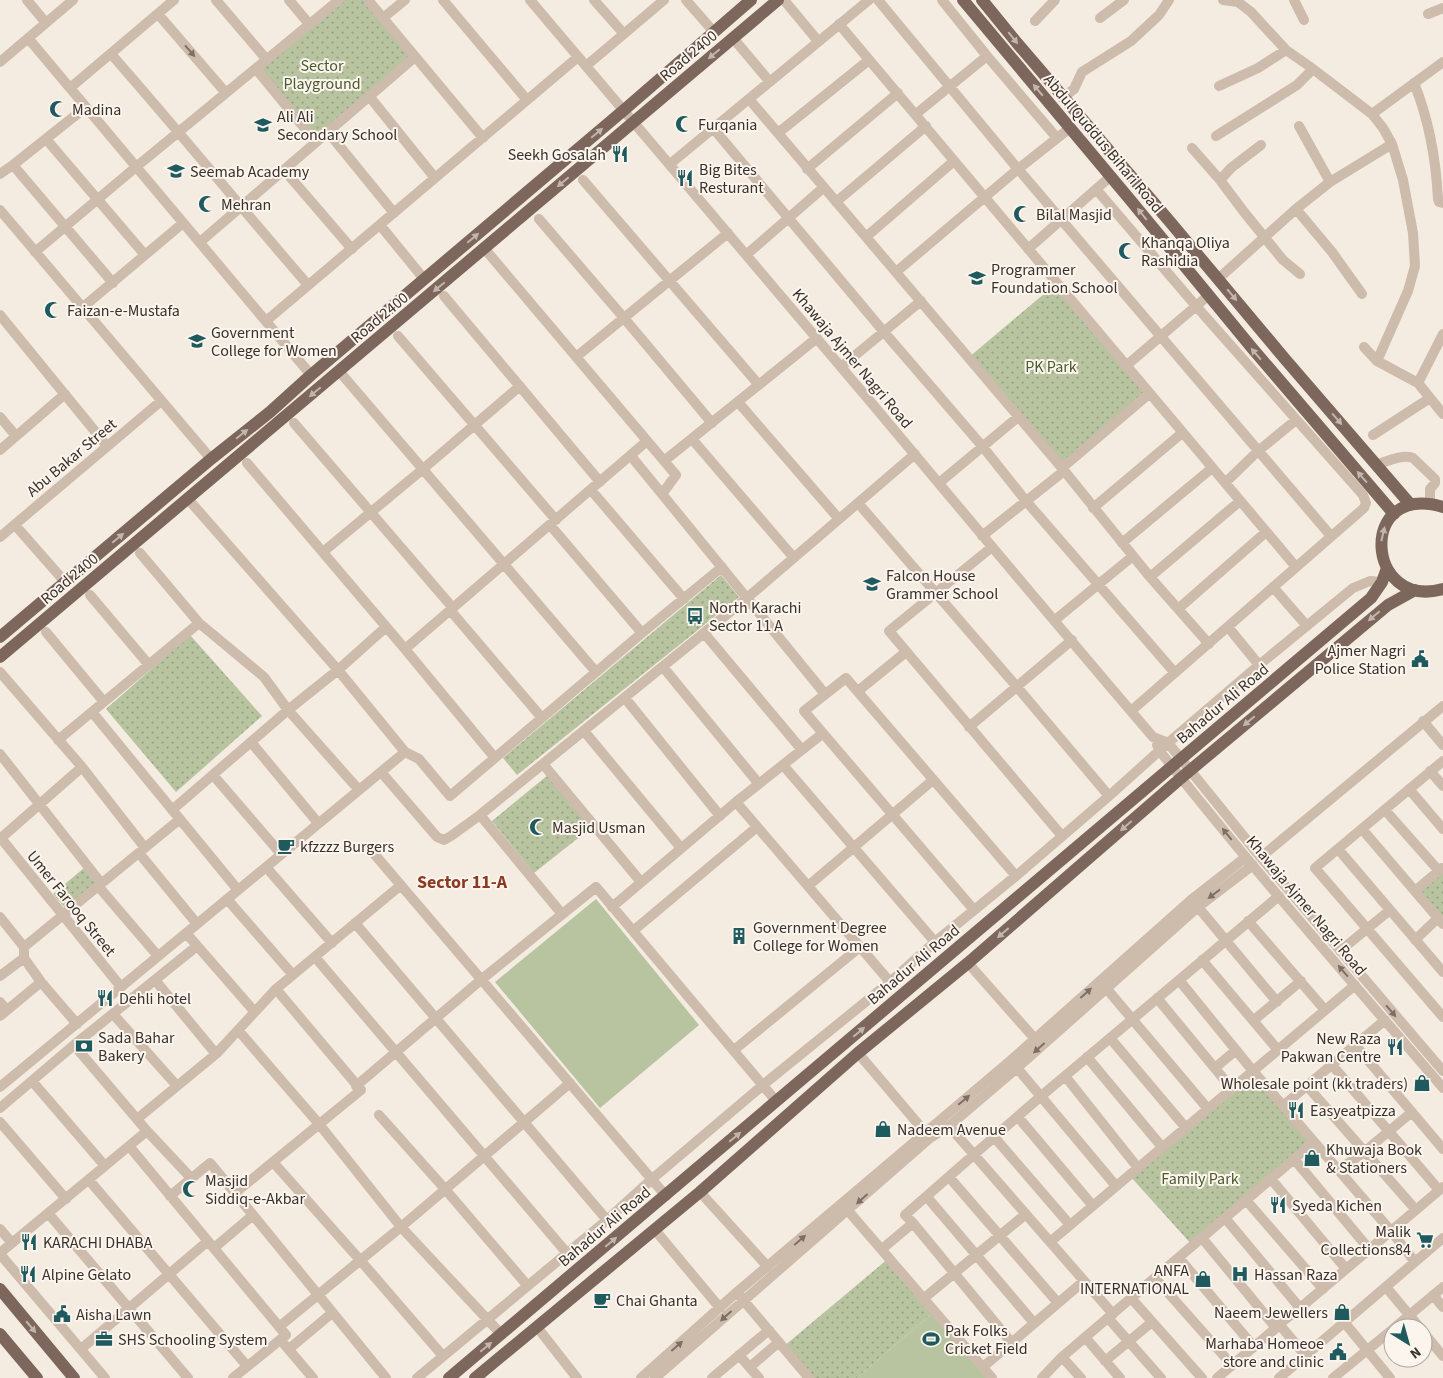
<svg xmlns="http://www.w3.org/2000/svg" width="1443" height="1378" font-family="'Source Sans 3',sans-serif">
<defs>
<pattern id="grass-dots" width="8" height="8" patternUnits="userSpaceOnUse" patternTransform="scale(1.25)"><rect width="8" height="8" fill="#b8c4a0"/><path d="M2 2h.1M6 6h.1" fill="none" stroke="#97a083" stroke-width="1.8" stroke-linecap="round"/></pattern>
</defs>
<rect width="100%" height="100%" fill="#f4ebe1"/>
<path fill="url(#grass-dots)" d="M339 0H368L415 57 316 142 256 69Z
M1057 283 1149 394 1064 471 968 358Z
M721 575 739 597 517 775 503 758Z
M190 635 262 716 176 792 106 709Z
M548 775 592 827 534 873 492 821Z
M1443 867V924L1415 891Z
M84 868 96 883 65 908 53 894Z
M1253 1071 1314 1142 1193 1246 1129 1175Z
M889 1258 935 1311 857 1378H809L783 1347Z"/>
<path fill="#b8c4a0" d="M596 899 699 1025 600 1108 495 982Z
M935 1311 992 1378H857Z"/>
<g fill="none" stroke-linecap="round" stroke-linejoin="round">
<path stroke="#cdbbac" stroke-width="10" d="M27 0 46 23
M216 0 267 60
M289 0 310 25
M368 0 483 138
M443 0 527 100
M530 0C643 134 756 266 869 400 963 512 1057 625 1153 737L1168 743 1258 854 1443 1071
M594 0 624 34
M686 0 713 31
M784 0 818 41
M878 0 1018 169 1331 536
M942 0 987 56 1057 138
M1223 0 1238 2 1251 12 1286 50 1309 66 1372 114 1383 128 1392 144 1403 180 1413 233 1415 266 1408 291 1377 361
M1294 0 1304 20
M158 14 226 93
M1428 14 1443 8
M383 18 405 0
M1100 18 1124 0
M1035 21 1055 0
M839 24 1296 567
M28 38 311 375
M733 38 770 82
M111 54C178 130 242 209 308 285
M0 62 73 0
M586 66 664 0
M256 69 316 142
M1414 83C1429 120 1436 160 1438 199L1439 202 1443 203
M1219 86 1258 68 1286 50
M70 88 174 0
M369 96 435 178
M1064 97 1074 89 1082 72 1131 41 1159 15 1169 0
M749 99 1062 468 1150 577 1209 644
M916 114 987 56
M1372 114 1443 62
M1299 126 1330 182
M713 128 884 332 983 447 1026 501 1175 673
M328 132 394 213
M778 133 869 60
M1216 136 1297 85 1313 69
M46 139 145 255
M1192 148 1220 180 1244 212 1283 260 1300 274
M670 164 869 0
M13 165 113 283
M807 169 898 93
M284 170 352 249
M0 174 13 165 86 107
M583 180 759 385
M1220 180 1231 168 1261 145
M1096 189 1196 306 1363 495 1366 503 1364 508 1131 711
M836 202 926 126
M1296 209 1332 252 1362 294
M0 210 211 459
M539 219 624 318 712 423
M380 225 424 279
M866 237 954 161
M200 242 415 57
M484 248 676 475 662 494
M1028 249 1111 176
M35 252 136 167 339 0
M746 255 823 188
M896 272 1018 169 1070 128
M1218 279 1296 209 1330 182 1392 144
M444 296 600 482
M82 308 183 223
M0 315 107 446
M266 321 578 57
M398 336 556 520
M1364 347 1377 361 1418 383 1443 414
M576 357 728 233
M1127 365 1209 295
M841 367 921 301
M339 371 596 672
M1418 383 1443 334
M738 402 839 519
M0 417 16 436
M294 423 453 608
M1373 435 1430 398
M692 439 794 558
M0 450 65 394
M631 456 825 694
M664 461 817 338
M247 463 405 649 495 758
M1376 465C1388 461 1402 454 1413 458L1435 479V483L1430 489V503
M1062 468 1149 394
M939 483 1018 417
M1225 483 1258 451 1296 420
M591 490 684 599
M188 499 338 670 405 752 419 759 450 796 642 633 722 567
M858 503 1017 687 1109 796
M1093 508 1182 433
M15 525 65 582
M550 525 642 633
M982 536 1064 471
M0 537 161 401
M1122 543 1212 468
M992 547 889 631 1062 836
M323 552 423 469 520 386
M140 553 199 623 264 677 288 710 359 790
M1150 577 1240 501
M1273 587 1307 626
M90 595 149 665
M1178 609 1266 532
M450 610 542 718
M1055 620 1133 556
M1228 627 1259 665
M46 632 104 702
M704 633 802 750
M405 649 647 441
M663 667 759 784
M0 672 82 767 145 848
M858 691 906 652
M625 698 720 816
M92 712 238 890
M1423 721 1443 745
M969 727 1072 640
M584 731 681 848
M58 740 199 623
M251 742 318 823
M1157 745 1159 750C1250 866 1347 976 1443 1088
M0 754 101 883
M1443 761 1315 868 1443 1017
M543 764 641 882
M783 765 935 942
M1430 771 1443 786
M381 772 437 837 444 840 451 836 480 815 747 598 915 454
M213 775 281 854
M1409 789 1443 829
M736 802 890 982
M172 810 288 710 338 670 386 627
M1385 810 1439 871
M480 815 562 914
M1362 829 1443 924
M0 837 121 987
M0 839 82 767
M370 849 666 1196
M1338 849 1443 972
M139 853 197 924
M1261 857 1443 706
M266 867 332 943
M98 886 158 956
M808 886 933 780
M1415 891 1442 868
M227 899 293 975
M612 907 736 802 822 734
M1198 907 1277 1002
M974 910 804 711 846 678 1016 876
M0 917 24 947V958L41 982 77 1024
M1248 921 1325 1010
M355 923 607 1220
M633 931 757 827
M186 933 254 1011
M1415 940 1438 918
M24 947 180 819
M1340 951 1390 910
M315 957 566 1252
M1202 960 1278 1050
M968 963 1035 1039
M0 976 24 958
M155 980 216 1054
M1179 980 1253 1071 1391 1231 1415 1262
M1106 988 1208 1109
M1157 998 1232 1089
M0 1002 7 1010
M113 1014 177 1086
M0 1016 41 982
M1254 1020 1301 981
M238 1030 319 1124 401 1227 501 1334
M1110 1038 1186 1128
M74 1045 147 1131 192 1179
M1356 1046 1443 1149
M734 1050 860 947
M858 1053 930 1138
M1087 1057 1162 1147
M1332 1065 1439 1190
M1017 1068 1116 1186
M1215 1068 1236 1050
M1065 1076 1138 1168
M32 1081 105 1166
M356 1086 482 979 596 887 776 1101
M1307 1086 1416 1210
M0 1087 405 752
M1284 1105 1385 1020
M0 1108 74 1045 197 946
M379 1115 445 1189 527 1285
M1018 1117 1093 1206
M137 1119 216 1054 276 989 401 885
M0 1122 66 1199
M949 1126 1113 1314
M995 1138 1070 1225
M129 1146 286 1335 233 1378
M1294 1159 1369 1249
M273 1162 360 1260 443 1356
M1339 1170 1364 1152 1412 1112
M949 1177 1058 1303
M1271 1179 1346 1269
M89 1180 247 1366
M700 1192 768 1267
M235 1193 386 1378
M170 1196 210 1163 235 1193 361 1090 276 989
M927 1197 1034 1323
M1246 1200 1323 1289
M844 1206 992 1378
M48 1213 188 1378
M1225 1218 1300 1308
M913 1223 1011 1342
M0 1229 12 1243
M655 1230 720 1308
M1202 1238 1276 1328
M1050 1242 1355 985
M214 1248 253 1215
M882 1249 913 1223 905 1215 1040 1097 1279 896
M0 1253 147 1131
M0 1254 105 1378
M1179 1258 1254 1347
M1155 1278 1232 1365
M1386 1287 1420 1328
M739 1295 809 1378
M1433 1295 1443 1307
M1131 1298 1202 1378
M923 1299 1026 1214
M1108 1318 1161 1378
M1344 1322 1390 1378
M1279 1324 1305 1355
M280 1326 401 1227 570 1083
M537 1327 577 1378
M1394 1328 1443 1287
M1423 1332 1443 1356
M1085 1337 1120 1378
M284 1344 313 1378
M81 1349 208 1241
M289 1349 332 1313
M739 1355 759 1378
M1062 1357 1081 1378
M1105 1361 1152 1322
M750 1367 779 1342
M983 1367 1084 1281
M417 1378 607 1220 652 1179 763 1085 890 982 935 942 1016 876 1109 796 1168 743 1259 665 1353 588 1370 581 1382 582
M641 1378 737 1292 1010 1061 1191 900 1246 857
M655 1378 930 1138 949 1126 1017 1068 1198 907 1253 865
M712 1378 769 1330
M1042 1378 1062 1357 1314 1142
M1217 1378 1276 1328 1279 1324 1300 1308 1443 1187
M1279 1378 1443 1238
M1333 1378 1393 1329"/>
<path stroke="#7d675c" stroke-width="12" d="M963 0 1132 202 1252 348 1394 514
M982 0 1017 43 1171 223 1285 359 1410 504
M1443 507C1357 481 1365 611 1443 589
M0 637 211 459 270 412 311 375 624 110 751 0
M0 657 778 0
M0 1289 74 1378
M0 1334 37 1378
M449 1378 1371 598 1382 582 1387 568
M475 1378 700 1192 858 1053 968 963 1181 778 1388 605 1415 590"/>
</g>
<defs><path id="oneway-solid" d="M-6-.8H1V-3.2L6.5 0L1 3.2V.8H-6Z" transform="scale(1.25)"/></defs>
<g fill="#c2b5ac">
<use href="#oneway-solid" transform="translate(1013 38) rotate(51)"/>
<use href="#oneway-solid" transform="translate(714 54) rotate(140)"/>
<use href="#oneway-solid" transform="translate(1038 90) rotate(-130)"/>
<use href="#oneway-solid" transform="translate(597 133) rotate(-40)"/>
<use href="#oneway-solid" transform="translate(563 182) rotate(140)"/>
<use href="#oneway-solid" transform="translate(1142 214) rotate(-129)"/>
<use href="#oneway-solid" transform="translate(473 238) rotate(-40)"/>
<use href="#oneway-solid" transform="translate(439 287) rotate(140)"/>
<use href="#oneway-solid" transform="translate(1232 295) rotate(50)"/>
<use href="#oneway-solid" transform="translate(1256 354) rotate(-131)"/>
<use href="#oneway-solid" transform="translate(315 392) rotate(140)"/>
<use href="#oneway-solid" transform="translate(1337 419) rotate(49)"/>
<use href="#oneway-solid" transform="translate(242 434) rotate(-39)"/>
<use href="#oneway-solid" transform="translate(1362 477) rotate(-131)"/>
<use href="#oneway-solid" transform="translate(1383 534) rotate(-77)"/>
<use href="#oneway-solid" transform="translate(118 538) rotate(-40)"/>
<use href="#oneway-solid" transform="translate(1374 616) rotate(140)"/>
<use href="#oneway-solid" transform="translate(1249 721) rotate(140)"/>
<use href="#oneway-solid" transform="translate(1126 826) rotate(139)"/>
<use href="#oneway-solid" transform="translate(1003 933) rotate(139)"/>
<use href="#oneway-solid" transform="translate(859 1032) rotate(-40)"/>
<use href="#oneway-solid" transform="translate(735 1137) rotate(-40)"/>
<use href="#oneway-solid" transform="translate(611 1242) rotate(-40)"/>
<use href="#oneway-solid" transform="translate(31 1327) rotate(50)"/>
<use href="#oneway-solid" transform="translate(486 1347) rotate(-40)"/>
</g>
<g fill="#7d6f65">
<use href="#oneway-solid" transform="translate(190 51) rotate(49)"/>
<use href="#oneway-solid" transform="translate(1227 834) rotate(-129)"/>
<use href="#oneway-solid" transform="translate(1214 894) rotate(143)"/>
<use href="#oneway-solid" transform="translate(1343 971) rotate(-131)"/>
<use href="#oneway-solid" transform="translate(1086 993) rotate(-42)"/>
<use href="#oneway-solid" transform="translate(1391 1011) rotate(49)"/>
<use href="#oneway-solid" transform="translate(1039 1048) rotate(138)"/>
<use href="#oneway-solid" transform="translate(964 1100) rotate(-40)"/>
<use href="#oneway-solid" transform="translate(862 1199) rotate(138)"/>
<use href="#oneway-solid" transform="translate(800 1240) rotate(-41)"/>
<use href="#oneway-solid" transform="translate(726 1316) rotate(138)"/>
<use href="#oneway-solid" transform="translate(677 1346) rotate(-41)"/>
</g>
<defs>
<g id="mosque-bare" transform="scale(1.35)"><path d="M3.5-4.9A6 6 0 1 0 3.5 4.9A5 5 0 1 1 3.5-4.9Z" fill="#1f5a5e" stroke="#fbf5ee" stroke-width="2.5" paint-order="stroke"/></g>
<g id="school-bare" transform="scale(1.35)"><path d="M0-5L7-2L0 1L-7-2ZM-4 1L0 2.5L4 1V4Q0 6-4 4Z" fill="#1f5a5e" stroke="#fbf5ee" stroke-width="2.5" paint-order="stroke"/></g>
<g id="restaurant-bare" transform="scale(1.35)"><path d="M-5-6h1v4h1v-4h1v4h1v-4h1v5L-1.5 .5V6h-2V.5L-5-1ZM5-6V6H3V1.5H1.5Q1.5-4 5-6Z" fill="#1f5a5e" stroke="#fbf5ee" stroke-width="2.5" paint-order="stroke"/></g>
<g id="bus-bare" transform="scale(1.35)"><path d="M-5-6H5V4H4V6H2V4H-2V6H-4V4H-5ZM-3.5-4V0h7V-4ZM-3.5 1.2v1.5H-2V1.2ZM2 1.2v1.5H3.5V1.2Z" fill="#1f5a5e" stroke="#fbf5ee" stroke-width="2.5" paint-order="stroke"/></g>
<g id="civic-bare" transform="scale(1.35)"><path d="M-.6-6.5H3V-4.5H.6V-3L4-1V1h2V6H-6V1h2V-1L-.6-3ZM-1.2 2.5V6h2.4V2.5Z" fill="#1f5a5e" stroke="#fbf5ee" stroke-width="2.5" paint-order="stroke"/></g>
<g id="cafe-bare" transform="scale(1.35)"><path d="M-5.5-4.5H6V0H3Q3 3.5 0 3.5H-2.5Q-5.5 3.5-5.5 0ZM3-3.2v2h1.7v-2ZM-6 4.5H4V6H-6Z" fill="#1f5a5e" stroke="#fbf5ee" stroke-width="2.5" paint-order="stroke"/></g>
<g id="building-bare" transform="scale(1.35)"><path d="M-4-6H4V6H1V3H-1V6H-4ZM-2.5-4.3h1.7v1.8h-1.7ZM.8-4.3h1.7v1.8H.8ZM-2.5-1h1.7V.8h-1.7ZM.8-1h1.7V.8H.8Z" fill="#1f5a5e" stroke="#fbf5ee" stroke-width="2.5" paint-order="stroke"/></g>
<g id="bank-bare" transform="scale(1.35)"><path d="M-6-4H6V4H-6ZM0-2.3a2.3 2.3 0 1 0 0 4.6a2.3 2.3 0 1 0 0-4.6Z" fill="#1f5a5e" stroke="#fbf5ee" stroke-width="2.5" paint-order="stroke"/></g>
<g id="shop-bare" transform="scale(1.35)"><path d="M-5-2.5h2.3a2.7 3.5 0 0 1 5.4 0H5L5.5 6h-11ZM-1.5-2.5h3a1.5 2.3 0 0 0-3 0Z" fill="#1f5a5e" stroke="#fbf5ee" stroke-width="2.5" paint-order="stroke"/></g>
<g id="supermarket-bare" transform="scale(1.35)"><path d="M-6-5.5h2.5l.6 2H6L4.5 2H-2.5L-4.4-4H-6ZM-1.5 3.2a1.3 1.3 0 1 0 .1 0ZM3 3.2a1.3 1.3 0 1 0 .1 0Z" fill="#1f5a5e" stroke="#fbf5ee" stroke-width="2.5" paint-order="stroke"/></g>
<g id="hospital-bare" transform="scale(1.35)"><path d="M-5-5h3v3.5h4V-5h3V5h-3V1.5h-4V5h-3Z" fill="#1f5a5e" stroke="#fbf5ee" stroke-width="2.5" paint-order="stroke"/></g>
<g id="office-bare" transform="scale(1.35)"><path d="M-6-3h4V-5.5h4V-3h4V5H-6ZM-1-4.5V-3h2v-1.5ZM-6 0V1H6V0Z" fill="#1f5a5e" stroke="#fbf5ee" stroke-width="2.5" paint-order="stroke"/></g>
<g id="stadium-bare" transform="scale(1.35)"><path d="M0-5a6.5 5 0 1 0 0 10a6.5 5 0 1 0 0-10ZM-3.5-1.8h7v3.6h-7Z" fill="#1f5a5e" stroke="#fbf5ee" stroke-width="2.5" paint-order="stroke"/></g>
</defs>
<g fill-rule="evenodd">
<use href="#mosque-bare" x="58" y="109"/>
<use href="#mosque-bare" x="684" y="124"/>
<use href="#school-bare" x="263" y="125"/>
<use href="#restaurant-bare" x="620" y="154"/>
<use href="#school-bare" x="176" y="171"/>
<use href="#restaurant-bare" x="685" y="178"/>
<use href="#mosque-bare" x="207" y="204"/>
<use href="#mosque-bare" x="1022" y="214"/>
<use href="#mosque-bare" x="1127" y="251"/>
<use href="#school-bare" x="977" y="278"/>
<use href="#mosque-bare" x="53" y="310"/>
<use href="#school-bare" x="197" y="341"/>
<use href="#school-bare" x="872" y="584"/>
<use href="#bus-bare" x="695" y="616"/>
<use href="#civic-bare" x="1420" y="659"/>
<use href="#mosque-bare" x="538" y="827"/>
<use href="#cafe-bare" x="286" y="846"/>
<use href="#building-bare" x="739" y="936"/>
<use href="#restaurant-bare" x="105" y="998"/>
<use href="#bank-bare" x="84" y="1046"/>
<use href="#restaurant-bare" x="1395" y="1047"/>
<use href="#shop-bare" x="1422" y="1083"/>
<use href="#restaurant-bare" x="1296" y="1110"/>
<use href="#shop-bare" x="883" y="1129"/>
<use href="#shop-bare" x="1312" y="1158"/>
<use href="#mosque-bare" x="191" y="1189"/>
<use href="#restaurant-bare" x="1278" y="1205"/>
<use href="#supermarket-bare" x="1425" y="1240"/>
<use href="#restaurant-bare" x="29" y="1242"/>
<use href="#restaurant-bare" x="28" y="1274"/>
<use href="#hospital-bare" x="1240" y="1274"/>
<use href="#shop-bare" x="1203" y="1279"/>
<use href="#cafe-bare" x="602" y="1300"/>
<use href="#shop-bare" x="1342" y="1312"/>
<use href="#civic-bare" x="62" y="1314"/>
<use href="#office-bare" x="104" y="1339"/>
<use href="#stadium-bare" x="931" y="1339"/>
<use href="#civic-bare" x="1338" y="1352"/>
</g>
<g text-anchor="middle" stroke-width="4" stroke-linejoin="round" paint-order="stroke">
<g font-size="16" fill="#3b302b" stroke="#fbf5ee">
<text transform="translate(688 55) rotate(-40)" y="6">Road 2400</text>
<text transform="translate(1104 143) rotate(50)" y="6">Abdul Quddus Bihari Road</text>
<text transform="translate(379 317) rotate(-40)" y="6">Road 2400</text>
<text transform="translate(853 358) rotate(50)" y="6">Khawaja Ajmer Nagri Road</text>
<text transform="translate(71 457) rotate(-40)" y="6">Abu Bakar Street</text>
<text transform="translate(69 578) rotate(-40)" y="6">Road 2400</text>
<text transform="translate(1222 703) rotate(-40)" y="6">Bahadur Ali Road</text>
<text transform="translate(72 903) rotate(51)" y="6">Umer Farooq Street</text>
<text transform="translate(1307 905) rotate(50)" y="6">Khawaja Ajmer Nagri Road</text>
<text transform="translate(913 964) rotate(-40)" y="6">Bahadur Ali Road</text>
<text transform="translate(604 1226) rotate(-40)" y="6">Bahadur Ali Road</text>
</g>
<g font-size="16" fill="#4a5a2e" stroke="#fbf5ee">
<text x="322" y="71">Sector<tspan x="322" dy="18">Playground</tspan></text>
<text x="1051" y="372">PK Park</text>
<text x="1200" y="1184">Family Park</text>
</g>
<g font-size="16" fill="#3b302b" stroke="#fbf5ee" text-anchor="start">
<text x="72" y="115">Madina</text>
<text x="277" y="122">Ali Ali<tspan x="277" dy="18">Secondary School</tspan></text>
<text x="698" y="130">Furqania</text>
<text x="606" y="160" text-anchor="end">Seekh Gosalah</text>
<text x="699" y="175">Big Bites<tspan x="699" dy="18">Resturant</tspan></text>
<text x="190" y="177">Seemab Academy</text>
<text x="221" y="210">Mehran</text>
<text x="1036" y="220">Bilal Masjid</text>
<text x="1141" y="248">Khanqa Oliya<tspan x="1141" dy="18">Rashidia</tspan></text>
<text x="991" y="275">Programmer<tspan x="991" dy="18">Foundation School</tspan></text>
<text x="67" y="316">Faizan-e-Mustafa</text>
<text x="211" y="338">Government<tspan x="211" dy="18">College for Women</tspan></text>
<text x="886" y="581">Falcon House<tspan x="886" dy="18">Grammer School</tspan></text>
<text x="709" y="613">North Karachi<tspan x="709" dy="18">Sector 11 A</tspan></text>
<text x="1406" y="656" text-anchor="end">Ajmer Nagri<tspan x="1406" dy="18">Police Station</tspan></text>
<text x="552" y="833">Masjid Usman</text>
<text x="300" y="852">kfzzzz Burgers</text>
<text x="753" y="933">Government Degree<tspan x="753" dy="18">College for Women</tspan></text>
<text x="119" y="1004">Dehli hotel</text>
<text x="98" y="1043">Sada Bahar<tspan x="98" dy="18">Bakery</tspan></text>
<text x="1381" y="1044" text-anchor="end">New Raza<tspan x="1381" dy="18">Pakwan Centre</tspan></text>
<text x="1408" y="1089" text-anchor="end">Wholesale point (kk traders)</text>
<text x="1310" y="1116">Easyeatpizza</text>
<text x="897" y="1135">Nadeem Avenue</text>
<text x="1326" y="1155">Khuwaja Book<tspan x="1326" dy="18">&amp; Stationers</tspan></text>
<text x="205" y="1186">Masjid<tspan x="205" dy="18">Siddiq-e-Akbar</tspan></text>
<text x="1292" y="1211">Syeda Kichen</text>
<text x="1411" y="1237" text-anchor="end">Malik<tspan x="1411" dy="18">Collections84</tspan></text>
<text x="43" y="1248">KARACHI DHABA</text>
<text x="1189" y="1276" text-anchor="end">ANFA<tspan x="1189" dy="18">INTERNATIONAL</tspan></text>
<text x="42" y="1280">Alpine Gelato</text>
<text x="1254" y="1280">Hassan Raza</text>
<text x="616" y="1306">Chai Ghanta</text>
<text x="1328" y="1318" text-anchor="end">Naeem Jewellers</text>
<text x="76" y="1320">Aisha Lawn</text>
<text x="945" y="1336">Pak Folks<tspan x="945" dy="18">Cricket Field</tspan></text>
<text x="118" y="1345">SHS Schooling System</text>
<text x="1324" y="1349" text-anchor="end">Marhaba Homeoe<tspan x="1324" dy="18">store and clinic</tspan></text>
</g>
<g font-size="18" font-weight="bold" fill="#8c3b22" stroke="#fbf5ee">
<text x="462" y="888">Sector 11-A</text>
</g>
</g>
<g transform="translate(1408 1343) rotate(143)"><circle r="24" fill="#fbf5ee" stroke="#aea6a0"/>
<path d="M0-4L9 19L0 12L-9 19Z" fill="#1f5a5e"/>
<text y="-8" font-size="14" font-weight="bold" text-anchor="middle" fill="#3b302b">N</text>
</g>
</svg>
